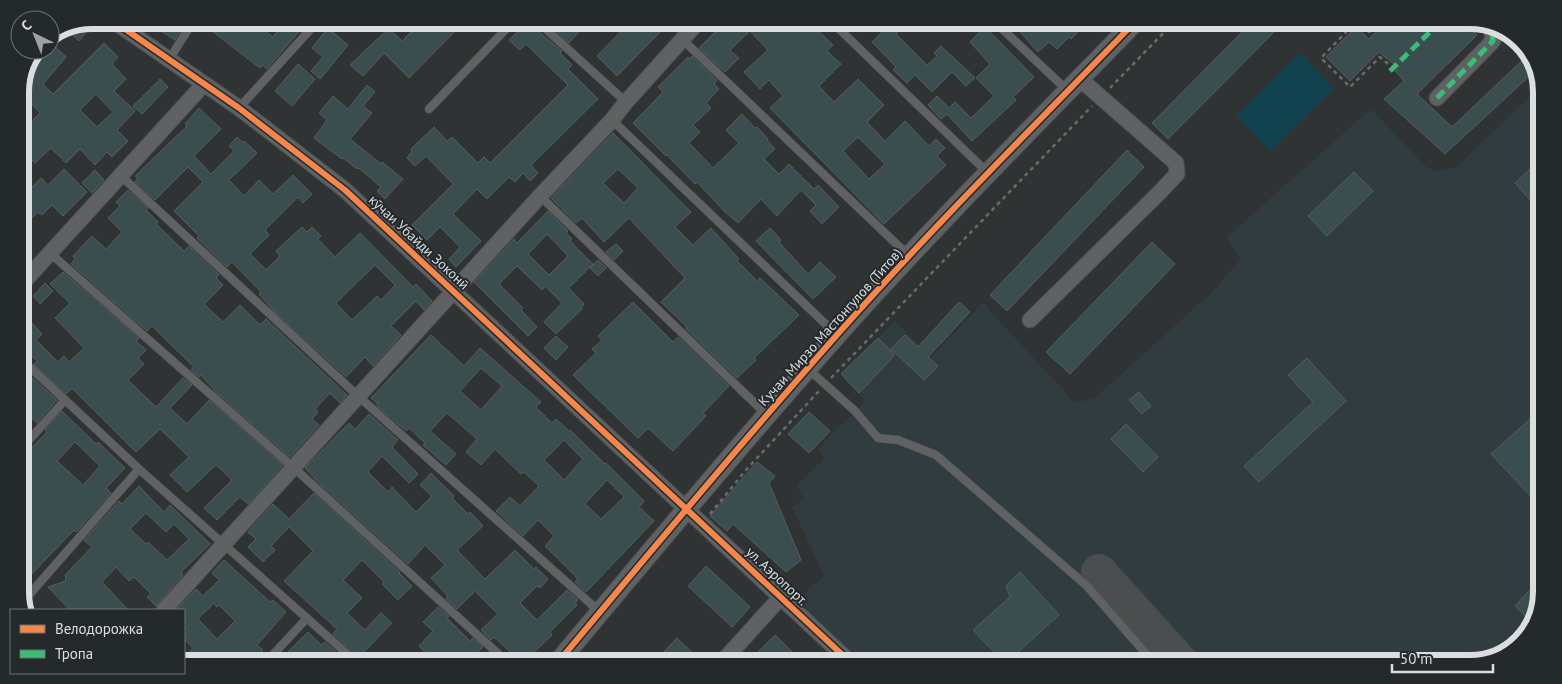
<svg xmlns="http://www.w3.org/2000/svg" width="1562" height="684" font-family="'PT Sans',sans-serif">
<rect width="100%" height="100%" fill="#2f3334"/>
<path fill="#303c40" d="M1541 85 1536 620 1511 652 1471 664 860 662 796 601 824 576 792 507 804 499 796 485 824 459 819 449 834 431 866 401 841 374 895 321 931 357 983 303 1075 403 1096 397 1211 293 1241 259 1226 238 1371 109 1426 167 1437 171 1457 167Z"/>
<path fill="#10434f" d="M1300 53 1334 89 1270 151 1236 115Z"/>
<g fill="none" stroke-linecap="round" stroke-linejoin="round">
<path stroke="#4b4e4f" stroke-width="36" d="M1099 572 1181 663"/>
</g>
<path fill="#3a4e50" stroke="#595c5d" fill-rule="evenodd" d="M144 20H164L180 31 175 40Z
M199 21H252L273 37 285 21H308L267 69 262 65 260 68Z
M422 21H465L409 78 384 53 363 76 350 65 389 28 402 41Z
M527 22 562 51 560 53 572 65 568 69 598 99 531 165 538 173 530 181 523 173 515 182 509 177 487 199 477 189 453 214 481 241 456 267 449 259 460 247 440 227 427 240 412 225 453 184 426 156 415 166 407 158 412 151 411 149 434 127 447 141 452 137 478 163 484 157 490 163 568 85 526 44 520 50 509 40Z
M563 22H575L582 28 569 43 555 30Z
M630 22H670L617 76 597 56Z
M725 22 810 23 833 45 827 51 841 64 819 86 834 102 858 79 884 105 867 122 885 141 905 121 929 146 936 139 945 148 937 156 946 165 884 224 770 108 783 96 769 80 760 89 744 72 768 50 750 31 730 50 739 58 725 72 699 48ZM858 137 885 164 869 179 843 151Z
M892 23H907L896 34 927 65 937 56 934 53 941 46 975 78 966 86 952 72 932 92 915 75 907 83 893 70 896 67 872 42Z
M1013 24H1074L1080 30 1071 39 1069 37 1057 49 1049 42 1038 52Z
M78 25 86 32 79 41 67 30Z
M1249 25H1281L1168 139 1152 123Z
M1382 25H1468L1477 35 1417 94 1452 127 1530 53 1536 70 1445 154 1384 99 1404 81 1395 71 1398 68 1379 52 1350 81 1326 57 1356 27 1369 39Z
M985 27 1034 77 1013 97 1016 100 972 141 947 114 941 119 928 105 937 96 949 108 955 102 971 118 994 96 976 78 990 64 970 42Z
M328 28 348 45 320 79 311 71 323 57 312 48Z
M50 41 66 57 43 84 53 94 104 43 118 57 112 64 126 79 114 91 135 111 117 130 128 141 112 157 107 152 95 165 80 149 66 163 51 148 35 163 20 148V133L40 113 20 92V87L36 53 38 50H50ZM96 94 113 112 97 127 80 110Z
M692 56 717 80 714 84 719 89 706 103 711 108 693 125 700 132 689 143 713 168 739 143 726 130 742 114 755 128 757 127 768 139 767 140 775 149 764 159 779 174 789 164 814 189 818 185 839 207 822 224 810 211 816 205 801 190 777 216 761 199 738 223 724 211 697 182 695 184 667 155 666 156 633 123 663 92 658 87 688 57 689 59Z
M298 64 315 79 292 106 275 91Z
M160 79 168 87 142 114 133 106Z
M367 85 375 92 363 106 372 113 350 139 381 164 382 162 403 179 385 199 377 191 381 187 359 168 357 169 343 158 342 159 314 138 327 120 319 113 333 96 348 109Z
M199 108 221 129 194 156 211 174 234 151 229 146 237 137 243 143 244 141 257 153 229 180 244 196 259 180 273 194 293 175 312 194 303 203 298 197 265 230 269 235 250 254 266 270 280 256 276 251 302 227 307 232 312 227 321 236 318 239 335 257 360 233 413 287 416 284 432 301 424 310 416 301 391 326 401 335 373 366 365 357 346 377 274 311 259 294 261 292 232 262 227 267 197 238 199 236 174 211 203 182 188 167 155 200 135 182 138 179 135 176 187 126 185 124ZM375 265 395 285 381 300 377 296 352 320 336 303Z
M613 133 691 212 675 227 693 245 711 228 739 259 737 261 757 281 760 278 799 315 754 358 756 360 737 378 685 328 687 327 661 302 685 278 629 218 604 242 582 218 576 223 551 198ZM618 169 638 188 624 203 603 183Z
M1127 150 1144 167 1007 311 990 295Z
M1541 159V192L1531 201 1515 183Z
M64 169 87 192 63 216 52 205 42 215 38 212 20 230V186L27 192 41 178 48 185Z
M95 170 104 180 92 193 82 183Z
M1354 172 1373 191 1327 236 1308 216Z
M128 190 148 208 146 210 158 222 156 224 184 251 189 246 219 275 216 278 223 285 204 304 223 322 240 305 260 325 266 319 347 395 340 403 330 393 315 409 318 412 312 419 319 425 290 457 216 392 201 375 199 377 191 370 194 367 152 326 147 331 71 264 75 259 73 256 92 236 106 249 122 232 108 218 120 206 116 202Z
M548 211 568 231 566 233 572 239 570 241 593 264 569 288 584 304 581 308 582 309 556 334 544 322 562 303 545 286 542 290 517 266 499 284 523 308 521 310 537 327 528 336 474 282 514 239 517 243ZM547 234 568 256 549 275 528 254Z
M770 228 781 240 779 242 808 274 820 262 836 277 813 299 756 241Z
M1152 242 1175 264 1070 374 1046 352Z
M616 244 623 251 614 260 606 252Z
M598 260 606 268 598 276 590 268Z
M63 272 139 338 136 341 146 350 138 358 144 364 128 380 156 407 183 378 192 385 170 408 187 424 209 400 283 465 248 504 240 497 217 520 204 508 232 480 216 465 187 492 170 475 189 457 160 429 136 452 72 388 66 394 34 364 37 361 20 344V310L42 334 36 340 58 362 64 356 69 362 84 348 55 318 70 303 50 284Z
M45 283 53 291 40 304 33 296Z
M633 302 673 342 678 337 729 386 703 413 706 416 673 451 648 428 638 438 573 375 596 353 592 349 602 340 598 336Z
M959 302 970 312 928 357 938 366 924 380 891 349 905 335 918 347Z
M431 335 464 366 480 348 541 402 536 407 552 423 556 419 569 431 570 430 605 464 606 463 644 501 639 507 654 521 586 592 575 582 578 579 545 546 554 536 538 520 523 536 496 511 510 497 520 506 539 486 524 472 521 474 495 449 481 465 466 452 477 439 447 413 430 431 456 454 446 465 423 445 425 443 409 428 406 431 377 406 378 404 371 398ZM481 368 502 386 481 410 460 391ZM564 440 583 459 564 480 544 460ZM607 480 624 497 601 519 585 504Z
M556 336 568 347 556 360 544 348Z
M878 338 895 355 859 393 841 374Z
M1307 358 1346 401 1259 482 1244 466 1313 402 1288 375Z
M26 372 57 400 37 423 20 406V377Z
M1139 392 1151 406 1142 414 1129 400Z
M62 411 96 444 98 442 125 468 106 488 111 493 76 532 74 530 20 586V460L47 432 45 430ZM75 442 100 466 83 485 57 461Z
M1539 411 1538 422V504L1491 454Z
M809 412 830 431 809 453 788 434Z
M369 414 398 440 392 447 418 474 409 483 382 456 368 472 388 492 392 487 416 512 432 496 420 485 431 473 454 496 452 498 468 514 470 512 483 526 457 550 485 579 515 550 534 569 536 567 548 579 540 588 537 586 520 603 537 620 567 590 578 600 575 603 577 605 550 632 552 635 526 660H519L494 637 491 640 481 630 498 614 475 591 457 609 446 599 448 596 431 578 445 565 425 545 408 564 321 485 305 468 349 423 355 429Z
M1126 424 1158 457 1143 472 1111 439Z
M757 462 775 476 769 483 801 560 786 572 733 524 727 531 710 516Z
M139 486 164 512 170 505 210 544 181 572 183 575 156 606 147 597 151 594 134 577 129 581 116 567 102 582 128 610H70L48 587 66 581 65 575 92 547 84 540 119 501 122 504ZM146 513 166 532 174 524 189 539 167 560 148 542 146 544 130 529Z
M314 493 400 572 399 573 412 586 398 600 382 584 384 582 362 560 343 580 362 598 347 613 365 630 381 613 392 623 359 657 333 634 337 629 284 581 313 551 289 527 271 546 275 550 263 562 248 547 256 539 248 532 273 504 289 519Z
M224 560 270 602 273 600 286 612 257 645 263 650 254 659H184L193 648 184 639V636L188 632 184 627V610H176L196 589 203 596 219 580 212 573ZM214 603 217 607 219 605 235 621 217 639 198 619Z
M706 566 750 607 732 627 688 586Z
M1020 572 1059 615 1007 662H1004L973 630 1010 597 1006 586Z
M1537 582 1536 620 1534 624 1515 606Z
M438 607 449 616 447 618 470 641 473 638 483 647 470 660H433L419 646 433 631 423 622Z
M308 632 321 645 325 642 345 660 281 659Z
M775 635 801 661H749Z
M677 638 701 661H655Z"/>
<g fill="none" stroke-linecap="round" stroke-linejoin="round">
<g stroke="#4b4e4f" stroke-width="9">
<path id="service" d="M538 22 626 102
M833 23 988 173
M997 24 1068 91
M682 39 909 256
M170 58 194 20
M239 108 318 21
M429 109 513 22
M612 120 837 335
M120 175 358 396 600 612
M540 196 767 415
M50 253 293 467 505 660
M20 358 139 469 354 660
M808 369 855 411 878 438 898 440 936 455 1087 586 1154 663
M20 450 65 400
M22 603 139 469
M269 659 307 618"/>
</g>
<g stroke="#4b4e4f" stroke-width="17">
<path id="minor" d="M112 20 239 108 345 190 850 662
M1437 98 1493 41 1491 26
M20 286 204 84
M1030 320 1160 192 1177 174 1176 163 1080 79
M164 610 540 196 612 120 626 102 698 22
M723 661 781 597"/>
</g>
<g stroke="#4b4e4f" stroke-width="21">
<path id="tertiary" d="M560 660C651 551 742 442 836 336 932 228 1033 127 1133 24"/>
</g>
<path stroke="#6a6c6c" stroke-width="2.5" stroke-dasharray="4 4" stroke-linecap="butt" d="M1353 25 1321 58 1350 87 1380 57 1393 68
M1362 25 1369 32 1376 25
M1110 88 1172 24
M831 378 1092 106
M710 514 746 470 819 391"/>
<use href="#service" stroke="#5f6162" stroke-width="8"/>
<use href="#minor" stroke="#5f6162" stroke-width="15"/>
<use href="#tertiary" stroke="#5f6162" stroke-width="19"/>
<path stroke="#3abd76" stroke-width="5" stroke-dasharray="10 5" stroke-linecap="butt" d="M1390 71 1437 25
M1437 98 1493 41 1491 26"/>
<g stroke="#242a2c" stroke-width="9">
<path id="cycleway" d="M112 20 239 108 345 190 850 662
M560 660C651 551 742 442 836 336 932 228 1033 127 1133 24"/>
</g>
<use href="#cycleway" stroke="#f5874c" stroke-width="6"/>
</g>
<g text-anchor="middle" stroke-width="4" stroke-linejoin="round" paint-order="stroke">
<g font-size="14" fill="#dadedf" stroke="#242a2c">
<text transform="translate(419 242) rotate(43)" y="5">кӯчаи Убайди Зоконӣ</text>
<text transform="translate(830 327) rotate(-48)" y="5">Кучаи Мирзо Мастонгулов (Титов)</text>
<text transform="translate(777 576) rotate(43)" y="5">ул. Аэропорт.</text>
</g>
</g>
<path d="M0 0H1562V684H0ZM92 29H1470A63 63 0 0 1 1533 92V592A63 63 0 0 1 1470 655H92A63 63 0 0 1 29 592V92A63 63 0 0 1 92 29Z" fill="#242a2c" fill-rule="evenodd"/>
<path fill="none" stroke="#dadedf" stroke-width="6" d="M92 29H1470A63 63 0 0 1 1533 92V592A63 63 0 0 1 1470 655H92A63 63 0 0 1 29 592V92A63 63 0 0 1 92 29Z"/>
<rect x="10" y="609" width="175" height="65" fill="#242a2c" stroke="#6d7274"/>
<rect x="20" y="625" width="25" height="8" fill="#f5874c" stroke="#6d7274"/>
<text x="55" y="634" font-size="15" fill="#dadedf">Велодорожка</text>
<rect x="20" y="650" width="25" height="8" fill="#3abd76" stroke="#6d7274"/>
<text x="55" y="659" font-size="15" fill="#dadedf">Тропа</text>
<g transform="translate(35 35) rotate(317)"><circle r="24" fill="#242a2c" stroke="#6d7274"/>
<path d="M0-4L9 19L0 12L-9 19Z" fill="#9ea2a3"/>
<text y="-8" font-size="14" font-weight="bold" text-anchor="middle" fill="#dadedf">С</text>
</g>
<path d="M1392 664v8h101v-8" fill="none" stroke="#dadedf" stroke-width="2.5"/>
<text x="1400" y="664" font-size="15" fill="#dadedf" stroke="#242a2c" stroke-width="4" paint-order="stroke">50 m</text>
</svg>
